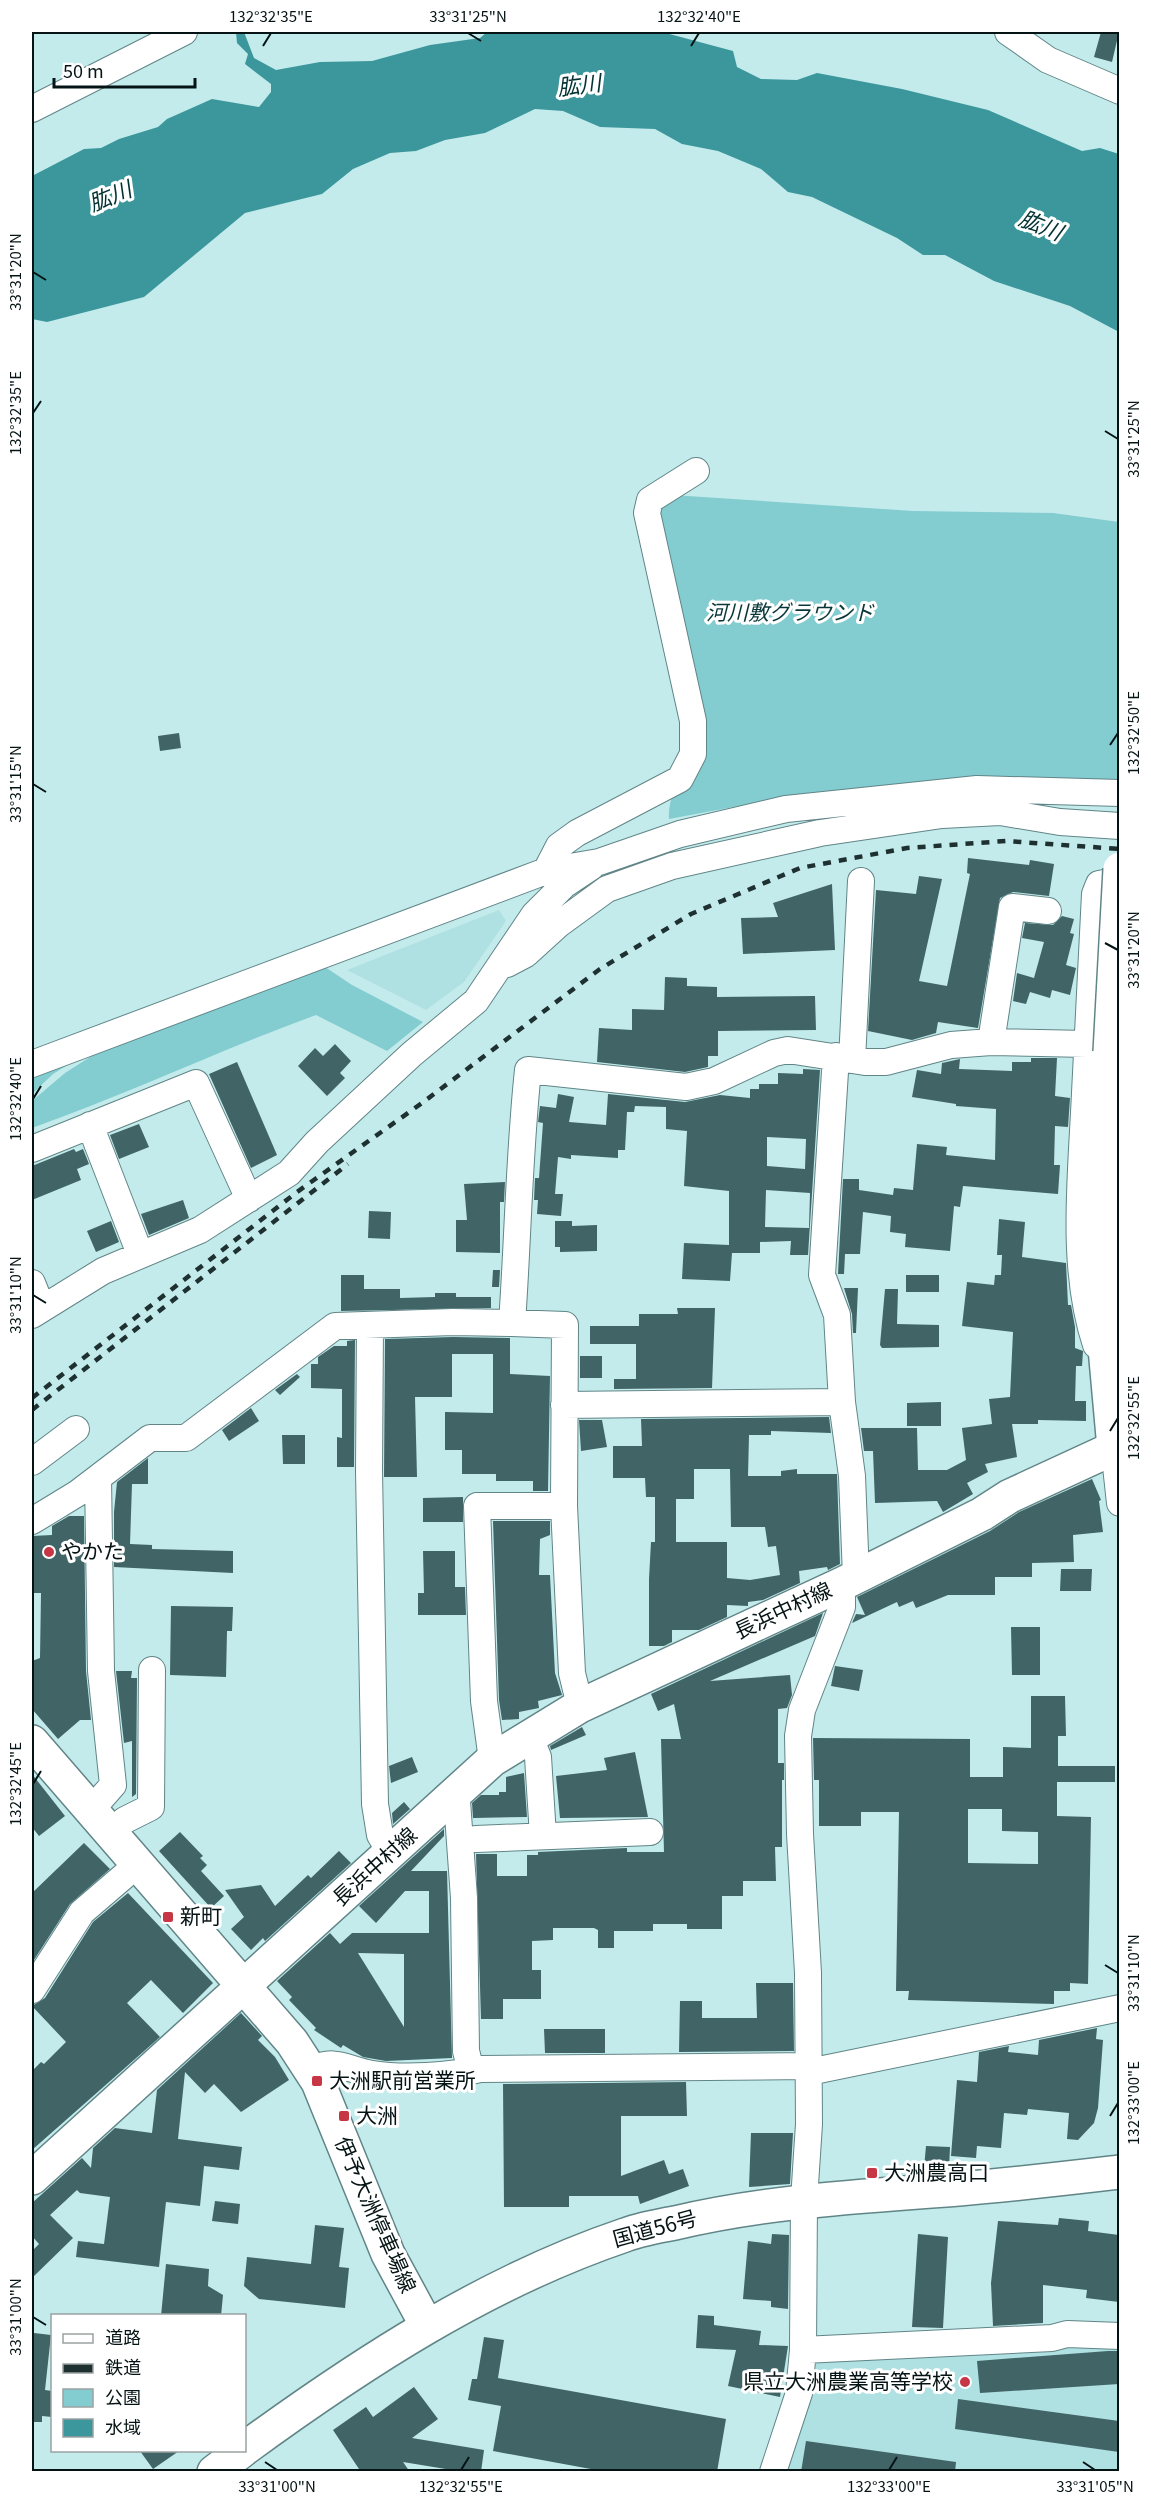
<svg xmlns="http://www.w3.org/2000/svg" width="1151" height="2503" font-family="Georgia,'Noto Sans JP',serif">
<rect width="100%" height="100%" fill="#c3ebec"/>
<path fill="#afe0e2" d="M499 910 506 921 464 982 426 1010 347 970Z
M1119 2339V2471L786 2472 815 2355Z"/>
<path fill="#83ccd0" d="M672 495 913 511 1053 513 1119 522 1120 759 1117 782 787 797 669 819C667 797 683 773 693 754L655 511Z
M325 967 352 985 423 1022 387 1051 316 1015C220 1050 128 1094 32 1128V1101L65 1073 98 1052Z
M77 1059 53 1074 32 1094V1071Z"/>
<path fill="#3b979c" d="M236 32H244L254 58 276 70 320 62 372 61 430 45 480 38 487 32H662L733 51 737 67 761 79 797 80 817 73 902 89 988 110 1082 151 1100 148 1119 154V332L1070 306 994 281 945 255H923L897 238 812 197 788 192 761 169 718 151 682 144 655 129 600 127 563 111 535 109 485 133 445 140 416 151 390 153 353 169 322 194 245 213 144 297 47 322 32 319V176L84 149 101 148 119 139 158 127 167 119 212 99 259 107 271 92V84L245 64 248 54 237 43Z"/>
<path fill="#416466" fill-rule="evenodd" d="M1101 32H1119L1112 62 1094 57Z
M179 733 181 748 160 751 158 736Z
M968 858 1029 865 1030 860 1054 864 1049 896 1013 892 1000 898 978 1028 938 1022 936 1033 912 1040 868 1031 876 890 916 894 919 876 942 879 919 981 947 986 970 874 967 873Z
M832 884 835 950 743 954 741 918 778 917 773 903Z
M1062 916 1074 919 1070 933 1074 934 1066 965 1076 968 1070 995 1052 990 1050 998 1030 992 1026 1004 1013 1001 1017 973 1034 978 1044 942 1022 938 1025 923 1053 925Z
M665 977 687 978V986L717 987V997L815 996 816 1030 718 1031V1056H708V1067L685 1072 597 1062 599 1028 632 1030V1009L664 1010Z
M335 1044 351 1061 340 1073 345 1078 327 1096 298 1066 315 1048 323 1056Z
M1031 1058H1057L1055 1096 1070 1098 1068 1127 1055 1126 1054 1165H1060L1058 1194 963 1186 960 1207 954 1206 950 1251 905 1247 906 1234 890 1232 891 1216 863 1212 860 1254H845L844 1274H838L843 1179H859V1190L893 1195 894 1188 913 1190 917 1144 947 1147 946 1155 995 1160 996 1109 956 1106V1104L912 1097 917 1070 941 1074 942 1063 960 1059 959 1069 1012 1071V1062H1031Z
M237 1062 277 1155 251 1168 209 1074Z
M803 1069 820 1070 808 1255H790L791 1241 760 1242V1253H732L730 1281 682 1279 684 1243 729 1245V1191L684 1186 687 1131 666 1129V1107L635 1106 634 1112H627L625 1150H618V1158L571 1155V1159L558 1157 555 1194H563L561 1216 537 1214 538 1200H534L535 1178H539L543 1123 538 1122 540 1106 556 1108 558 1094 574 1097 569 1122 606 1125 608 1094 685 1102 720 1095 750 1098V1089H759V1084H778V1073L803 1074ZM767 1137 806 1139 805 1169 767 1166ZM766 1190 810 1193 809 1228 765 1227Z
M139 1124 149 1147 119 1159 110 1135Z
M74 1149 76 1152 83 1149 89 1164 77 1169 81 1180 32 1200V1166Z
M505 1182 504 1202H500V1253L456 1252V1220H467L464 1184Z
M183 1200 189 1218 149 1235 141 1214Z
M369 1211 391 1212 390 1239 368 1238Z
M999 1219 1025 1222 1022 1257 1066 1263 1068 1305H1071L1075 1327V1348L1083 1351 1082 1366H1076L1075 1401H1086V1421L1038 1420V1424H1012L1017 1457 985 1464 988 1472 967 1483 973 1494 943 1512 937 1501 875 1503 873 1451H864L861 1428H917L918 1470H947L966 1460 962 1428 992 1424 989 1399 1010 1397 1013 1332 962 1326 967 1282 994 1285 995 1275H1001L1002 1255H997Z
M111 1221 119 1242 96 1252 87 1231Z
M555 1221H572V1226L597 1225V1251L560 1252V1247H555Z
M493 1270H500L499 1287H492Z
M341 1275H364V1289H400V1298L435 1297V1293H456V1297H491V1308L341 1311Z
M906 1275H939V1292H906Z
M844 1288H858L856 1333H853L852 1314Z
M885 1289H898L897 1324 939 1325V1347L882 1348 880 1345Z
M677 1308H715L712 1388 614 1389V1379H636V1344H590V1326H639V1314H678Z
M453 1337 510 1338V1374L550 1376 548 1491H533V1481H496V1474H462V1450H445V1412L493 1413V1354H452V1397H415L417 1477H384L385 1339Z
M355 1340 354 1467H337V1437L342 1438V1389L311 1388V1364H318V1357L334 1346H347V1341Z
M580 1356H602V1378H580Z
M297 1374 300 1377 280 1395 275 1390Z
M941 1402V1426H907V1403Z
M251 1408 259 1421 229 1441 222 1430Z
M829 1417 831 1433 771 1431V1435H749L748 1476H781V1471L797 1469V1474H837L840 1564 828 1570 827 1567 799 1571 800 1583 763 1600 748 1602V1606L727 1605V1617L699 1630H672V1642L664 1646H649V1579L651 1542H655V1497H646L645 1478H613V1446H642L641 1419ZM694 1469H730L731 1527H765L768 1547 776 1546 780 1575 750 1580 727 1578V1542H676V1499H694Z
M579 1420H602L607 1447 581 1451Z
M282 1435H305V1464H283Z
M148 1458V1484H132L130 1544 152 1545V1549L233 1551V1573L114 1567V1512L117 1482Z
M1092 1479 1101 1500 1099 1501 1103 1532 1073 1535 1074 1562 1032 1563V1577H995V1595H948L916 1608 913 1601 899 1607 897 1602 852 1623 856 1614 865 1615 857 1597 990 1531 1019 1512Z
M463 1497V1522H423V1498Z
M69 1516H84L86 1671 91 1720H80L58 1739 32 1709V1661L40 1658 41 1593H32V1536L52 1535V1526Z
M493 1521H550V1535L540 1539 539 1575H550L555 1673 562 1695 538 1701 539 1708 519 1712V1719L502 1720 499 1700Z
M423 1551H455V1587H465L466 1615H418V1593H424Z
M1061 1569H1092L1091 1591H1060Z
M171 1606 233 1607 232 1631H227L226 1677 170 1675Z
M823 1613 815 1636 710 1681 790 1675 792 1695 787 1708 778 1709V1763H784V1780H782V1847H775L776 1881H743V1896H722V1929H687V1924H653V1931H614V1948H598V1930L594 1928H553V1940L532 1941V1970H541V1999H503V2019H481L476 1854H497V1876H527V1855H538V1852L627 1848V1852H664L661 1739H681L674 1704 658 1711 651 1694Z
M1011 1627H1040V1675H1012Z
M835 1666 863 1670 859 1691 831 1686Z
M116 1671H132L131 1678H137L136 1794 132 1797V1741L124 1743Z
M1031 1696H1065L1066 1736H1058V1766H1115V1782H1057V1816L1091 1817 1088 1984 1070 1983V1991H1054V2004L908 2000 909 1991H896L899 1812H861V1826H819V1780H814L813 1738 970 1739V1777H1003V1747L1031 1748ZM968 1809H1002V1831L1038 1832V1864L968 1863Z
M582 1727 586 1735 551 1750 550 1746Z
M635 1752 648 1817 560 1818 556 1776 607 1770 604 1758Z
M412 1757 418 1772 391 1783 389 1766Z
M524 1773 527 1817 473 1818 472 1803 481 1795H499V1792H506V1777Z
M32 1774 65 1816 39 1836 32 1827Z
M404 1802 410 1809 393 1824 392 1813Z
M444 1829V1836L411 1871H447L452 2058 386 2061 363 2057 343 2045 341 2048 314 2030 316 2028 289 2000 292 1997 277 1981 330 1933 340 1944 352 1933H429V1891H405L376 1923 359 1906ZM358 1953 404 1954V2027Z
M180 1832 203 1856 200 1858 207 1865 201 1871 224 1896 211 1908 159 1851Z
M84 1843 110 1869 70 1904 32 1963V1893Z
M339 1851 351 1863 265 1941 263 1938 251 1950 231 1929 244 1917 225 1890 261 1885 275 1906 308 1875 311 1878Z
M128 1893 213 1983 183 2013 151 1980 127 2003 160 2037 32 2150V2071L41 2062 44 2064 66 2042 32 2006 45 1998 93 1922Z
M756 1983H793L794 2051 679 2052 680 2001H702V2018H757Z
M241 2013 262 2036 258 2040 275 2057 289 2080 241 2112 214 2084 205 2093 185 2072 178 2139 242 2147 239 2170 204 2166 200 2206 166 2202 159 2267 76 2257 78 2241 104 2244 110 2197 80 2193 77 2190 50 2215 73 2238 32 2278V2251L39 2244 32 2236V2203L82 2158 91 2168 93 2148 115 2128 152 2133 157 2090Z
M1097 2028 1096 2039 1103 2040 1098 2108 1094 2123 1078 2140 1067 2139 1069 2113 1028 2109 1027 2115 1004 2113 1001 2148 977 2146 976 2158 951 2156 957 2080 977 2082 979 2052 1009 2046 1008 2052 1038 2055 1039 2040Z
M544 2029H605V2053H545Z
M686 2082 687 2116H621V2176L664 2160 669 2174 683 2169 689 2186 640 2204 638 2196H569V2207H504L503 2084Z
M751 2133H793L790 2184 749 2187Z
M926 2146 950 2147 949 2169 924 2168Z
M215 2201 240 2204 238 2224 212 2221Z
M1059 2218 1089 2221 1088 2231 1119 2235V2302L1086 2298 1087 2290 1043 2285V2323L993 2326 991 2283 998 2221 1058 2225Z
M315 2225 344 2228 339 2267 349 2268 345 2308 259 2299 244 2286 247 2257 311 2264Z
M772 2234 789 2235 788 2309 771 2307V2301L743 2299 748 2241 771 2244Z
M918 2234 948 2237 943 2328 912 2327Z
M166 2264 209 2269 208 2286 223 2295 221 2316H161Z
M698 2315 714 2316V2325L761 2331 759 2345 788 2346 780 2397 728 2386 736 2350 696 2348Z
M34 2333 51 2335 45 2390 52 2391V2417L42 2416V2422H32Z
M484 2337 504 2340 498 2378 726 2419 717 2472H607L493 2451 501 2406 468 2400 472 2379H477Z
M1108 2351H1119V2384L980 2393 977 2361Z
M414 2387 438 2419 412 2438 484 2450 481 2472H464L403 2462 410 2472H361L333 2430 366 2407 373 2417Z
M958 2399 1119 2421V2452L955 2429Z
M806 2441 956 2462 955 2472H801Z
M140 2451H179L153 2469Z"/>
<g fill="none" stroke-linecap="round" stroke-linejoin="round">
<g stroke="#618587" stroke-width="28">
<path id="minor" d="M1008 32 1048 60 1120 91
M32 109 184 32
M546 871 559 846 577 833 680 779 693 754V721L647 513 650 500 696 471
M507 964 526 954 559 924 607 889 672 866 820 833 942 815 1000 812 1060 822 1120 826
M991 1042 1012 907 1048 911
M836 1056 822 1275 837 1315 842 1402 852 1476 856 1576
M852 1060 861 881
M32 1064 546 871 599 862 680 834 786 809 977 789 1120 793
M90 1125 140 1254
M32 1149 196 1083 249 1199
M32 1283 42 1308
M32 1315 103 1271 200 1230 289 1173 317 1142 412 1054 476 1001 534 915 564 885 591 867
M512 1323 565 1325 564 1506 572 1673 580 1706
M370 1325 369 1471 375 1804 380 1835 390 1852
M1096 1345C1072 1272 1080 1189 1084 1113 1087 1040 1091 967 1095 894L1099 884 1120 880
M564 1405 842 1402
M1120 1447 1114 1448 1120 1503
M32 1462 76 1429
M32 1521 78 1493 150 1438H186L335 1326 453 1322 512 1323C518 1238 519 1154 528 1070L686 1087 714 1081 774 1053 788 1050 865 1062H886L951 1045 991 1042 1087 1044
M530 1737 538 1757 543 1836
M492 1760 484 1701 477 1506H564
M453 1796 457 1801 464 1898 466 2051 471 2071
M91 1810 113 1785 101 1671 98 1478
M110 1832 125 1820 151 1807 152 1670
M476 1839 650 1832
M32 1990 82 1912 138 1864
M310 2070C337 2057 346 2070 373 2074 403 2079 450 2076 480 2069L808 2066
M809 2072 1120 2008
M803 2350 1052 2338 1067 2334 1120 2336
M773 2472 799 2393 803 2350 804 2200 809 2124 808 1973 800 1834 798 1736 802 1710 842 1607V1584"/>
</g>
<g stroke="#618587" stroke-width="36">
<path id="major" d="M32 1742 292 2042 318 2082 388 2254 427 2326
M32 2178 492 1760 580 1706 842 1584 982 1514 1010 1496 1114 1448 1105 1348 1104 1258 1110 1052"/>
</g>
<g stroke="#618587" stroke-width="36">
<path id="highway" d="M244 2449C362 2363 486 2282 625 2235 641 2229 658 2226 675 2223 755 2204 836 2198 918 2192 985 2188 1052 2180 1120 2172
M214 2472 243 2450"/>
</g>
<use href="#minor" stroke="#fff" stroke-width="26"/>
<use href="#major" stroke="#fff" stroke-width="33"/>
<use href="#highway" stroke="#fff" stroke-width="33"/>
<path stroke="#1f3031" stroke-width="4.5" stroke-dasharray="8 8" stroke-linecap="butt" d="M32 1398 297 1192 422 1103 600 969 691 914 800 868 907 848 1006 841 1120 849
M32 1410 348 1164"/>
<g stroke="#618587" stroke-width="36" stroke-linecap="butt">
<path id="major-bridge" d="M1110 1052 1120 869"/>
</g>
<use href="#major-bridge" stroke="#fff" stroke-width="33"/>
</g>
<path fill="none" stroke="#051314" stroke-width="2" d="M468 33 481 41M263 46 271 33M691 46 699 33M33 272 46 280M33 413 41 401M1105 431 1118 439M1110 745 1118 733M33 784 46 792M1105 943 1118 950M33 1099 41 1086M33 1295 46 1303M1110 1431 1118 1418M33 1784 41 1771M1105 1965 1118 1973M1110 2116 1118 2103M33 2317 46 2325M265 2462 277 2470M1083 2462 1095 2470M461 2470 469 2457M889 2470 897 2457"/>
<g fill="#c63644" stroke="#fff" stroke-width="2">
<circle cx="49" cy="1552" r="6"/>
<rect x="162" y="1911" width="12" height="12" rx="3"/>
<rect x="311" y="2075" width="12" height="12" rx="3"/>
<rect x="338" y="2110" width="12" height="12" rx="3"/>
<rect x="866" y="2167" width="12" height="12" rx="3"/>
<circle cx="965" cy="2382" r="6"/>
</g>
<g text-anchor="middle" stroke-width="6" stroke-linejoin="round" paint-order="stroke">
<g font-size="21" font-style="italic" fill="#093638" stroke="#fff">
<text x="790" y="620">河川敷グラウンド</text>
</g>
<g font-size="21" fill="#051314" stroke="#fff" text-anchor="start">
<text x="61" y="1559">やかた</text>
<text x="180" y="1924">新町</text>
<text x="329" y="2088">大洲駅前営業所</text>
<text x="356" y="2123">大洲</text>
<text x="884" y="2180">大洲農高口</text>
<text x="953" y="2389" text-anchor="end">県立大洲農業高等学校</text>
</g>
<g font-size="21" fill="#051314" stroke="#fff">
<text transform="translate(783 1611) rotate(-25)" y="7">長浜中村線</text>
<text transform="translate(375 1867) rotate(-42)" y="7">長浜中村線</text>
<text transform="translate(375 2215) rotate(66)" y="7">伊予大洲停車場線</text>
<text transform="translate(655 2229) rotate(-15)" y="7">国道56号</text>
</g>
<g font-size="22" font-style="italic" fill="#033133" stroke="#fff">
<text transform="translate(579 85) rotate(-7)" y="8">肱川</text>
<text transform="translate(110 196) rotate(-22)" y="8">肱川</text>
<text transform="translate(1041 225) rotate(22)" y="8">肱川</text>
</g>
</g>
<rect width="1151" height="2503" fill="none" stroke="#ffffff" stroke-width="66"/>
<rect x="51" y="2314" width="195" height="138" fill="#ffffff" stroke="#9ba1a1" stroke-width="1.5"/>
<rect x="63" y="2334" width="30" height="9" fill="#ffffff" stroke="#9ba1a1" stroke-width="1.5"/>
<text x="105" y="2344" font-size="18" fill="#051314">道路</text>
<rect x="63" y="2364" width="30" height="9" fill="#1f3031" stroke="#9ba1a1" stroke-width="1.5"/>
<text x="105" y="2374" font-size="18" fill="#051314">鉄道</text>
<rect x="63" y="2389" width="30" height="18" fill="#83ccd0" stroke="#9ba1a1" stroke-width="1.5"/>
<text x="105" y="2404" font-size="18" fill="#051314">公園</text>
<rect x="63" y="2419" width="30" height="18" fill="#3b979c" stroke="#9ba1a1" stroke-width="1.5"/>
<text x="105" y="2434" font-size="18" fill="#051314">水域</text>
<path d="M54 78v9h141v-9" fill="none" stroke="#051314" stroke-width="3"/>
<text x="63" y="78" font-size="18" fill="#051314" stroke="#ffffff" stroke-width="4.5" paint-order="stroke">50 m</text>
<rect x="33" y="33" width="1085" height="2437" fill="none" stroke="#051314" stroke-width="2"/>
<g font-size="15" text-anchor="middle" fill="#051314">
<text x="271" y="22">132°32'35"E</text>
<text x="468" y="22">33°31'25"N</text>
<text x="699" y="22">132°32'40"E</text>
<text transform="translate(16 272) rotate(-90)" y="5">33°31'20"N</text>
<text transform="translate(16 413) rotate(-90)" y="5">132°32'35"E</text>
<text transform="translate(1134 439) rotate(-90)" y="5">33°31'25"N</text>
<text transform="translate(1134 733) rotate(-90)" y="5">132°32'50"E</text>
<text transform="translate(16 784) rotate(-90)" y="5">33°31'15"N</text>
<text transform="translate(1134 950) rotate(-90)" y="5">33°31'20"N</text>
<text transform="translate(16 1099) rotate(-90)" y="5">132°32'40"E</text>
<text transform="translate(16 1295) rotate(-90)" y="5">33°31'10"N</text>
<text transform="translate(1134 1418) rotate(-90)" y="5">132°32'55"E</text>
<text transform="translate(16 1784) rotate(-90)" y="5">132°32'45"E</text>
<text transform="translate(1134 1973) rotate(-90)" y="5">33°31'10"N</text>
<text transform="translate(1134 2103) rotate(-90)" y="5">132°33'00"E</text>
<text transform="translate(16 2317) rotate(-90)" y="5">33°31'00"N</text>
<text x="277" y="2492">33°31'00"N</text>
<text x="461" y="2492">132°32'55"E</text>
<text x="889" y="2492">132°33'00"E</text>
<text x="1095" y="2492">33°31'05"N</text>
</g>
</svg>
